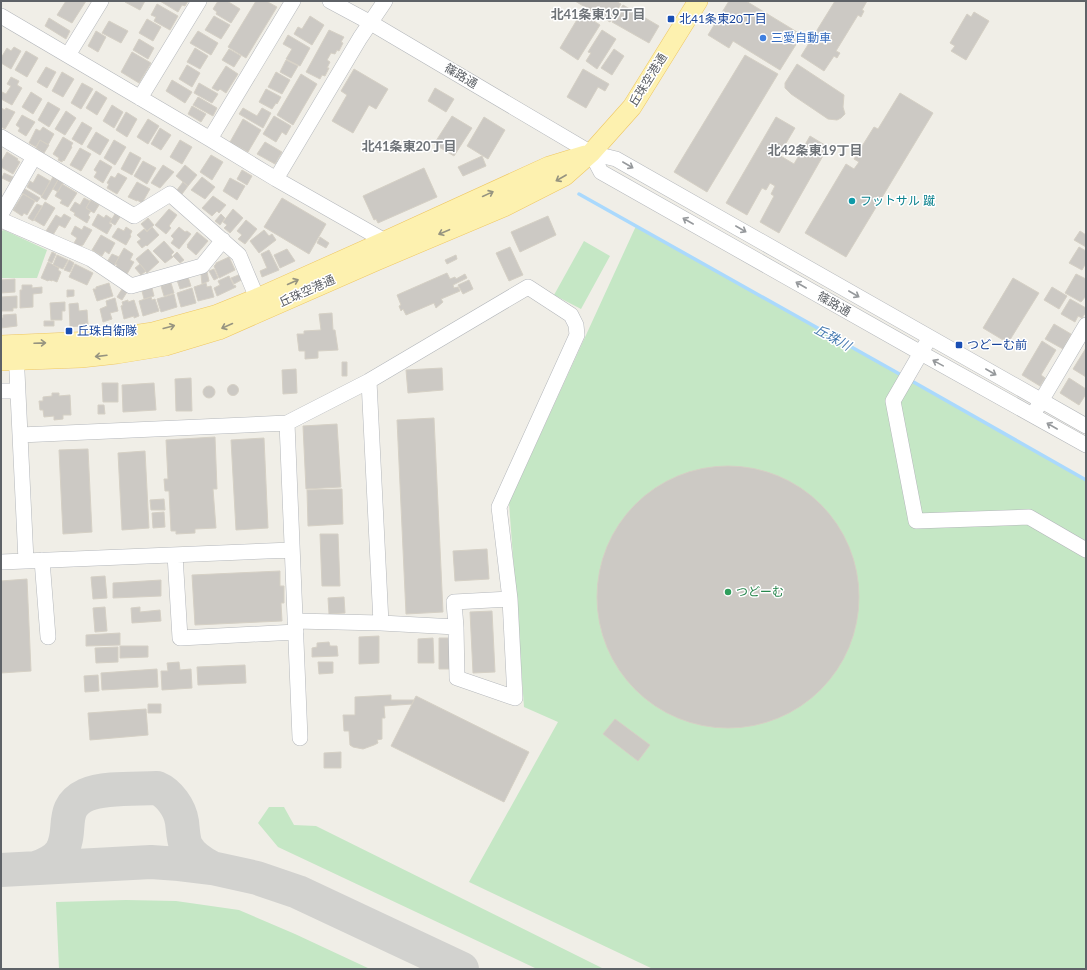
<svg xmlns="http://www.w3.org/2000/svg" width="1087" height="970" font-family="Lato,'Noto Sans JP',sans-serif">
<rect width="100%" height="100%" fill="#f0eee7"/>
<path fill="#c5e7c5" d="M636 226 1086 480V969H653L469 882 558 722 524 707 509 503Z
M4 230 47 250 37 278H1V231Z
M584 241 610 256 581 309 554 295Z
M269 807H284L294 825 316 826 604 969H537L278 847 258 823Z
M126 900 176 901 239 910 295 934 370 969H59L56 902Z"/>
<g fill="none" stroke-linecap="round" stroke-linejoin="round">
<path stroke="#aad9fd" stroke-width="3.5" d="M579 194 903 376
M910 380 1086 480"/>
<path stroke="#d2d2cf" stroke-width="34" d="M36 868C45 865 55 861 61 852 74 831 58 808 86 795 104 787 136 789 157 788 169 793 180 808 182 822 183 830 183 838 186 846 192 857 202 863 212 868
M1 870 151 862 179 864 212 868 257 878 298 892 462 969"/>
</g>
<path fill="#ccc9c4" stroke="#d5d0c5" d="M66 1H86L72 23 57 15Z
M126 1H145L140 10 125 2Z
M160 1H188L185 6 182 5 178 12Z
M218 1H227L240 9 231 23 216 14 217 12 213 9Z
M256 1H266L277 7 246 58 228 47Z
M575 1H616L621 4 610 22Z
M729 1H746L802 35 780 70 733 41 729 48 708 35Z
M835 1H867L862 10 864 11 861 17 858 15 836 51 840 53 837 58 834 56 824 71 801 56Z
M157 4 178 16 170 30 154 21 156 17 151 15Z
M623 5 659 26 649 43 612 22Z
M974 12 989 21 966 60 951 51 955 46 950 43 967 14 971 17Z
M581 13 600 25 578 60 560 48Z
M214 16 230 25 221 39 205 30Z
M310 16 324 25 312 45 294 34 298 27 302 29Z
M49 18 70 31 66 39 45 26Z
M147 19 161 27 153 41 139 33Z
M109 21 128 31 121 43 102 33Z
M329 30 344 37 341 42 343 43 339 51 337 50 335 54 331 53 327 60 330 62 327 68H329L325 76 322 75 320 79 306 72Z
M602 30 616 39 597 69 586 61 591 53 588 52Z
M96 31 106 37 98 52 88 46Z
M198 31 218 43 211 55 190 43Z
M288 35 310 48 300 66 286 59 292 49 283 44Z
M139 39 154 48 148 59 133 50Z
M14 47 21 51 11 69 1 63V58L7 48 11 51Z
M195 48 208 56 200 69 187 62Z
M229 49 241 56 234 67 222 60Z
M614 49 624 56 612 75 601 68Z
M26 51 38 58 27 77 15 70Z
M132 52 151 63 139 83 121 72Z
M745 55 778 74 707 192 674 172Z
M286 60 298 66 291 78 280 72Z
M797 64 844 95 843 107 845 114 841 118 837 120 828 119 791 94 785 88V83Z
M187 65 200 73 192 87 179 79Z
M226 66 238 74 226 93 220 89 218 91 212 88Z
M46 67 56 72 47 88 37 82Z
M354 69 388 89 376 109 369 105 353 133 332 121 347 95 341 91Z
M583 69 609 84 605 91 598 87 586 108 567 97Z
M62 72 74 79 63 97 52 91Z
M276 72 290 80 282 94 268 87Z
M301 74 317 84 293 125 277 115Z
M11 77 19 81 17 85 22 88 12 105 1 99 2 92 6 94 11 86 7 84Z
M172 80 192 92 185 103 166 91Z
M82 83 93 89 81 109 71 103Z
M199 83 218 94 212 103 194 93Z
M435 88 454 99 446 112 428 101Z
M266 89 281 97 277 104 276 103 272 109 259 102Z
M96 91 107 98 97 115 86 108Z
M31 92 42 99 33 114 22 107Z
M900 93 933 113 846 257 805 233 846 164 854 169 859 162 854 159 874 127 878 129Z
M198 97 217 108 213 116 193 105Z
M48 102 60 109 49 127 38 120Z
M112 105 123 112 114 128 103 121Z
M192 106 206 114 201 122 188 114Z
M1 108 5 110 6 108 15 112 5 129 1 127Z
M243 108 257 116 262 108 271 113 263 128 239 114Z
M66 111 76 118 65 135 55 129Z
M126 112 137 119 127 137 116 130Z
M22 115 35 122 26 136 18 131 20 128 16 125Z
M274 116 291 126 286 135 282 132 276 142 263 134Z
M452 116 472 128 454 156 434 144Z
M484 117 505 130 488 159 467 146Z
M776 117 795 128 779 155 794 164 810 136 828 147 779 233 760 222 774 196 771 194 775 186 770 183 766 190 762 188 747 215 726 203Z
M148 119 159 126 148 144 137 137Z
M243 119 261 130 248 152 230 142Z
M82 122 92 128 82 145 72 139Z
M43 127 54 134 48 145 40 140 36 147 29 143 36 129 40 131Z
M160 128 171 135 161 150 151 144Z
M96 132 109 140 100 155 87 147Z
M63 137 73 143 71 146 72 147 64 161 63 160 62 162 58 160 59 158 53 154Z
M40 140 49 145 44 153 36 148Z
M114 140 126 147 115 165 104 158Z
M180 140 192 147 182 164 170 157Z
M265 142 282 152 275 164 257 154Z
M80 148 91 154 81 171 70 165Z
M7 152 18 159 17 160 20 162 13 174 1 167V162Z
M130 152 141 158 132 175 121 169Z
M211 155 223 162 212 180 200 172Z
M482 156 486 166 463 176 458 167Z
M100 160 112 167 103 183 94 177 97 172 94 170Z
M143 161 156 168 147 184 134 176Z
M163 165 174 172 160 188 151 183Z
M185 165 197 175 188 186 176 176Z
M424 168 437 197 378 223 376 219 374 220 363 196Z
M242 170 252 176 247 185 237 179Z
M4 173 13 177 10 182 2 178Z
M118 173 127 178 117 194 107 188 109 184 107 183 111 176 115 178Z
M38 174 50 181 42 196 27 187 30 181 33 183Z
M53 177 58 180 46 200 41 197Z
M202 177 215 187 205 199 191 190Z
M230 178 245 186 237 200 223 191Z
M58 180 63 183 58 192 53 189Z
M137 182 150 189 142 203 137 200V201L128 197Z
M183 182 188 186 182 194 177 190Z
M62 184 77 193 68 207 60 203 62 200 55 196Z
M25 189 40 198 37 202 22 193Z
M23 194 35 201 27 215 24 213 22 216 13 210Z
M213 196 226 205 219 213 217 211 212 216 202 208Z
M84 198 90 201 86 208 91 211 88 215 90 217 87 223 74 215 75 213 70 210 75 202 80 205Z
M282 198 326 224 309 254 264 227Z
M91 200 99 205 94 213 86 208Z
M45 202 55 208 44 226 34 220Z
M37 204 42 206 33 221 28 218Z
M169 209 177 215 169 226 171 228 166 234 155 225Z
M233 209 243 218 230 233 224 228 227 225 223 222Z
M64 214 71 218 65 228 59 225 53 235 46 231 56 215 61 218Z
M98 214 104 218 106 215 112 219 109 223 112 225 107 234 92 225Z
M115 214 120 217 115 225 110 222Z
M221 214 225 218 220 225 215 221Z
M548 216 556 235 520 252 511 232Z
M148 218 154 225 147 231 141 224Z
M246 220 257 229 245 244 238 239 242 235 237 231Z
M75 226 82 230 84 226 92 230 83 245 79 246 74 243 77 238 71 234Z
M126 227 132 231 130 235 131 236 126 245 112 237 118 228 124 231Z
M152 227 159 235 147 246 146 245 142 248 137 242 141 239 137 235 144 229 147 232Z
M179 227 185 232 187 231 191 234 179 249 171 243 174 239 171 236Z
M264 230 269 236 272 234 276 240 259 253 250 241Z
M1080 231 1086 235V247L1074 240Z
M197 232 208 241 196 255 187 247 188 246 187 245Z
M101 235 115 243 109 254 105 251 102 256 92 250Z
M320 237 329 243 326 248 317 243Z
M164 241 174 252 171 255 173 257 165 263 153 251Z
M510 247 523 275 509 281 496 253Z
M1079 247 1086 251V263L1082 270 1069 263Z
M124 248 133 254 130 260 134 262 127 274 116 267 117 265 115 264Z
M148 249 159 262 147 273 136 259Z
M287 249 295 261 280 268 274 255Z
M269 250 279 270 262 277 260 271 267 268 261 254Z
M52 252 56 254 52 263 48 261Z
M177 252 184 260 180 263 173 256Z
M112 254 119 257 114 266 107 262Z
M57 255 68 260 63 269 53 265Z
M456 255 457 259 447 264 445 260Z
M229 257 235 270 219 278 214 266 216 264V263Z
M69 260 74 263 70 272 64 270Z
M48 262 59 268 58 270 61 272 57 282 52 280V281L49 280 48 281 41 278Z
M75 264 93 273 87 285 69 277Z
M140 264 146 271 141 275 135 268Z
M214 269 218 278 214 280 209 271Z
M207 272 209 281 202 284 201 274Z
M447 273 450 279 455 277 456 279 465 274 467 278 453 285 454 288 458 287 460 291 441 299 443 302 436 308 434 303 406 315 403 309 401 311 399 306 401 305 397 295Z
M241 274 243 279 234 284 231 278Z
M1076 274 1086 279V296L1081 302 1065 293Z
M229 276 234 286 235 285 236 287 217 296 214 288 220 285 218 281Z
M188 277 191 286 180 289 177 280Z
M1013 278 1039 293 1008 343 983 328Z
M15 279V292L1 293V280Z
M469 280 473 289 463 294 458 285Z
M109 283 113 296 97 301 93 289H96V287Z
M171 283 174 293 164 296 161 286Z
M206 283 207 287 211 286 214 297 198 301 194 287Z
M22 285H32V288L42 287V293L33 294V307L20 308V290H22Z
M1052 287 1067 296 1059 309 1044 300Z
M152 288 154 296 144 299 142 291Z
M192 288 196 303 181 307 177 293Z
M122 289 127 292 122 300 117 297Z
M67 290H74V296L67 297Z
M174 294 177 307 161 312 157 299Z
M17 296V308H13V311H1V297Z
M151 297 152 300 155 299 159 311 143 316 139 301Z
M115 298 118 311 110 313 112 319 103 322 100 309 107 306 106 301Z
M1070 299 1086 308V312L1082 318 1078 316 1075 322 1061 314Z
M128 300V302L134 300 139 316 134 318V316L124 319 121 306 123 305 122 302Z
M65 302V311H62V320H51L50 303Z
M78 303 79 311 87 310 88 325 70 327 69 304Z
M332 313 333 330H335L338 350 318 351V358L305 359V351H299L297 334H304V331L321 330 319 314Z
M16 314 17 326 1 328V318H3V315Z
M44 321H54V326H44Z
M1054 324 1071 334 1063 349 1045 339Z
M1042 341 1056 350 1041 375 1045 378 1040 386 1022 375Z
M1086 348V377L1073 369Z
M342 362H347V376H342Z
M442 368 443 390 408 393 406 370Z
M296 369 297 393 283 394 282 370Z
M191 378 192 411H176L175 379Z
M1069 378 1086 389V394L1079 405 1060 393Z
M102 383H118V402H103Z
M154 383 156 410 123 412 122 385Z
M227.5 390a5.5 5.5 0 1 1 11 0a5.5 5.5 0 1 1-11 0Z
M203 392a6 6 0 1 1 12 0a6 6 0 1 1-12 0Z
M52 393H59V396L70 395 71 415H63V419L54 420V416L44 417 43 410H40L39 401H43V397L52 396Z
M98 405H104L105 414H98Z
M434 418 443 612 406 614 397 420Z
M337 424 341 487 306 489 303 426Z
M215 437 217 489H213L216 528 195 529V533L176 534V531H171L169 491H165L164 479H168L166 440Z
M264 438 268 528 236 530 231 440Z
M88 449 92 532 63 534 59 450Z
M145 451 149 528 122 530 118 453Z
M597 597a131 131 0 1 1 262 0a131 131 0 1 1-262 0Z
M342 489 343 524 308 526 307 490Z
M164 499 165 510H151L150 500Z
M164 512 165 527 153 528 152 513Z
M320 534H338L340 586H322Z
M487 549 489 579 455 581 453 551Z
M280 571V586H284V603H281L282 621 195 625 192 575Z
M105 576 107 598 93 599 91 577Z
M27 579 31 671 1 673V581Z
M161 580V596L113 598V583Z
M344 597 345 613 329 614 328 598Z
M105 607 107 631 95 632 93 608Z
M140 607V612L160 610 161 621 132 623 131 608Z
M492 611 495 672 473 673 470 612Z
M120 633V645L86 646V635Z
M379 636V663L359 664V637Z
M433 638 434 663H418V639Z
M439 638H449L450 669H439Z
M329 642 330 646H337L338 656 312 657V648L317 647V643Z
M120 646H148V657L120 658Z
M118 647V662L96 663 95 648Z
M179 662 180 670 191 669 192 688 162 690 161 671H168L167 663Z
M318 662H333V673L319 674Z
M245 665 246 683 198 685 197 667Z
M157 669 158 687 102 690 101 673Z
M98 675 99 691 85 692 84 676Z
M391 695V700H414L412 704 384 706 385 718H382V739L377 740 378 743 374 745 363 749 353 747 350 745 349 731H344L343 715H355V697Z
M416 696 529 752 504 802 391 746Z
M148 704H161V713H148Z
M146 709 148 735 90 740 88 713Z
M615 719 650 745 638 761 603 734Z
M341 752V768H324V753Z"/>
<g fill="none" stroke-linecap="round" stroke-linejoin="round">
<g stroke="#b4b7bb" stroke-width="16">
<path id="minor" d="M330 1 371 23 591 153 616 159 1086 426
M1 16 210 139 276 179 385 241 387 248
M68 55 101 1
M140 98 199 1
M1 137 134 216 170 194 239 255 257 298
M210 139 293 1
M591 153 601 172 921 353 1086 445
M276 179 360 38 385 1
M1 214 34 157
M1 220 91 259 131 286 202 266 223 240
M926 344 893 401 916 521 1029 517 1086 550
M16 351 20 435 287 423 300 738
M369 381 528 287 571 315 576 325 577 335 499 507 510 599 515 698 457 678 456 627
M1 391H18
M1037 408 1086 325
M287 423 369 381 381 623 295 621
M20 435 26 561
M175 555 180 638 296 632
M42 560 48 637
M1 562 292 550
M381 623 456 627 454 602 510 599"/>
</g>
<g stroke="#efc762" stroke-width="20">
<path id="major" d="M1 345 93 341 153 332 215 315 257 298 385 241 549 166 585 155
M1 361 81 358 117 354 166 346 219 330 376 261 504 207 565 176 591 153 632 107 698 1"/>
</g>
<use href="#minor" stroke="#fff" stroke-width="15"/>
<use href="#major" stroke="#fdf1af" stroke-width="19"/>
</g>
<defs><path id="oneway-shaft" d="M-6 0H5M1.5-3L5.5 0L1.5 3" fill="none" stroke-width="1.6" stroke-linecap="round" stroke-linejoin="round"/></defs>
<g stroke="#96999c">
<use href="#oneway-shaft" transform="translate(628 165) rotate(30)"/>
<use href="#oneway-shaft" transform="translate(688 221) rotate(-150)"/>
<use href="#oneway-shaft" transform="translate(741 229) rotate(30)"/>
<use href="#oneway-shaft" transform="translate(801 285) rotate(-150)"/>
<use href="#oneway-shaft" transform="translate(854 294) rotate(30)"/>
<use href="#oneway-shaft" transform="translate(938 363) rotate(-151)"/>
<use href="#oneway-shaft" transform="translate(991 372) rotate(30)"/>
<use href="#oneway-shaft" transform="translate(1052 426) rotate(-150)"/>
</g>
<g stroke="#969480">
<use href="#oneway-shaft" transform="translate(561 178) rotate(150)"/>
<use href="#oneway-shaft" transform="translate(488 194) rotate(-25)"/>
<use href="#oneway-shaft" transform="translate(444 232) rotate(157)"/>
<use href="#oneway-shaft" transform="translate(293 282) rotate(-24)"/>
<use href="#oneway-shaft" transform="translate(227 326) rotate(156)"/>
<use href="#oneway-shaft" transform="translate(169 327) rotate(-15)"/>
<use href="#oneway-shaft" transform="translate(40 343) rotate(-2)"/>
<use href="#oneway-shaft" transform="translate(101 356) rotate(173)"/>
</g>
<g fill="#1a4fb4" stroke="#fff" stroke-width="1.5">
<rect x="667" y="15" width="8" height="8" rx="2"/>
<rect x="65" y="327" width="8" height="8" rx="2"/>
<rect x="955" y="341" width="8" height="8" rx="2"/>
</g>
<circle fill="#3f7fe0" stroke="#fff" stroke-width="1.5" cx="763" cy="38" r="4"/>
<circle fill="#0f9aa8" stroke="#fff" stroke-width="1.5" cx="852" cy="201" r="4"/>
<circle fill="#2e9e5b" stroke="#fff" stroke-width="1.5" cx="728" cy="592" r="4"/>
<g text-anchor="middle" stroke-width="3" stroke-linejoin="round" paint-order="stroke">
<g font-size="12" fill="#164399" stroke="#fff" text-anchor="start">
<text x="679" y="23">北41条東20丁目</text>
<text x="77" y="335">丘珠自衛隊</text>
<text x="967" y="349">つどーむ前</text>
</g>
<g font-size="12" fill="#366cbe" stroke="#fff" text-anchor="start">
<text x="771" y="42">三愛自動車</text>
</g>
<g font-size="12" fill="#5e6267" stroke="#fff">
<text transform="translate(461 76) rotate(31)" y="4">篠路通</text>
<text transform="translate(648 80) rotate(-58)" y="4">丘珠空港通</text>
<text transform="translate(307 291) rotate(-24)" y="4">丘珠空港通</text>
<text transform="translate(834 304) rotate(30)" y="4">篠路通</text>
</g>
<g font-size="12" fill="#0d838f" stroke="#fff" text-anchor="start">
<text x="860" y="205">フットサル 蹴</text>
</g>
<g font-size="12" fill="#27864d" stroke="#fff" text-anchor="start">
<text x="736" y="596">つどーむ</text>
</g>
<g font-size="13" font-weight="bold" fill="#6f7479" stroke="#fff">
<text x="598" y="19">北41条東19丁目</text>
<text x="409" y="151">北41条東20丁目</text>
<text x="815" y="155">北42条東19丁目</text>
</g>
<g font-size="13" font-style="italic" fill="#4579b0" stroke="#fff">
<text transform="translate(833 337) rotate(29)" y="5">丘珠川</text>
</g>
</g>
<rect width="1087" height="970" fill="none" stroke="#5e6267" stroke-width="4"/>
</svg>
